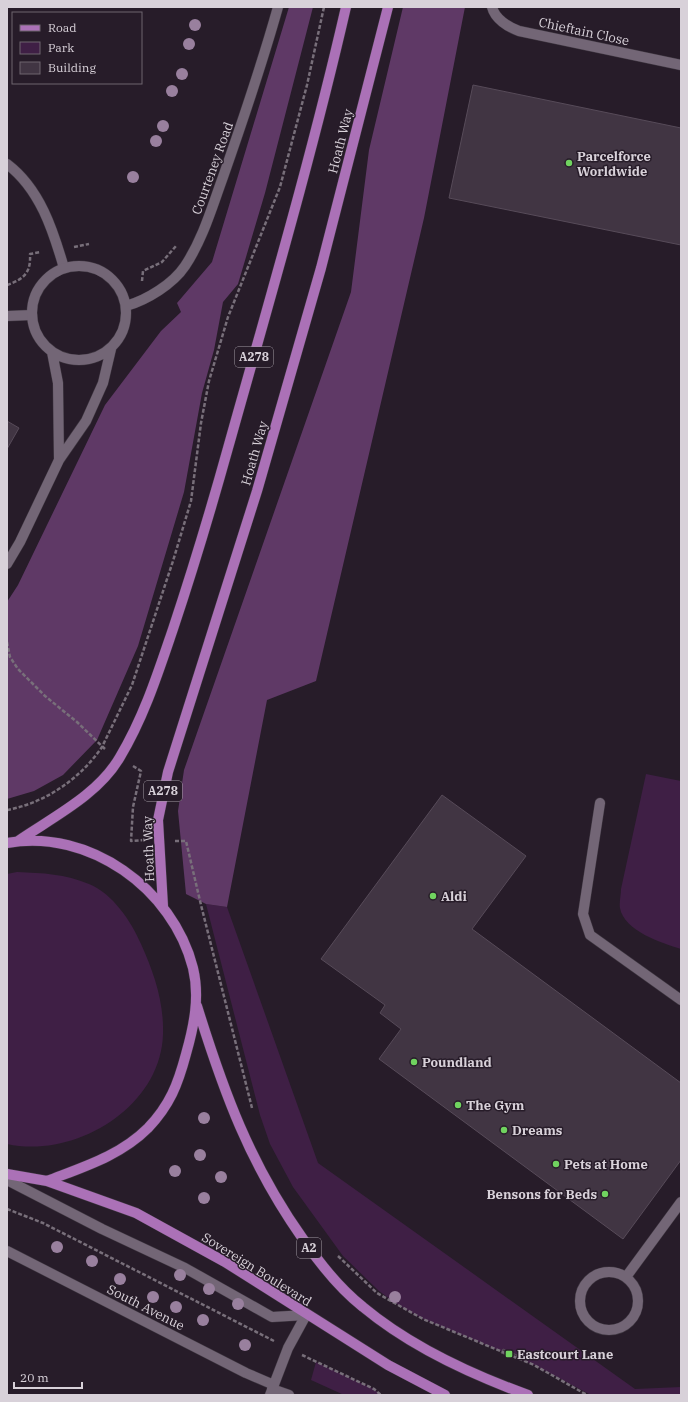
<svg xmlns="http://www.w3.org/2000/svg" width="688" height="1402" font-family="'IBM Plex Serif',serif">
<rect width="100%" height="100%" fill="#271c29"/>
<path fill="#3f1f45" d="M646 774 681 781V949C662 943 624 931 620 908 619 903 621 895 621 889Z
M17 872C43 873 65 874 89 884 113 894 131 921 141 944 154 973 164 1002 163 1034 161 1108 74 1159 7 1144V874Z
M206 904 227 907 318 1163 635 1389 681 1387V1395H591L534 1365 423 1319 398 1305 379 1291 343 1256 293 1187 270 1144 260 1115Z
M316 1362 374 1389 381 1395H344L311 1380Z"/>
<path fill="#5f3966" d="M289 7H313L265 193 238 284 223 302 214 350 202 393 184 492 138 646 97 740 63 775 34 791 7 799V602L18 585 105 405 161 331 181 312 177 303 212 262Z
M403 7H465L424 218 316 681 267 700 227 907 206 904 186 894 178 811 184 770 351 292 369 150Z"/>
<path fill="#413543" stroke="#574b59" d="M473 85 681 128V245L449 198Z
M7 421 19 428 7 449Z
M442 795 526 856 472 929 681 1083V1160L623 1239 379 1059 401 1029 380 1013 385 1005 321 959Z
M503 1349 517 1355 515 1358 501 1353Z"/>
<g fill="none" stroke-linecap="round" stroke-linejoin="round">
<g stroke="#3f3741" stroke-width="11">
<path id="service" d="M7 164C40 189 53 230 64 268
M7 316 32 315
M600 803 583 914 590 935 681 1000
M7 1180 102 1229 185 1268 272 1317 306 1315"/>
</g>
<g stroke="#3f3741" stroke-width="11">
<path id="minor" d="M492 7C495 19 508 27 519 31L681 65
M32 313a47 47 0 1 1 94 0a47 47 0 1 1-94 0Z
M126 306C147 300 173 284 185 266 203 239 212 207 223 177 243 120 262 64 278 7
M52 352 58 383 59 460
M7 564 20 542 59 460 86 421 103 383 111 349
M7 1251 246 1373 274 1385
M580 1301a29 29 0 1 1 58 0a29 29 0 1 1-58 0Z
M626 1277 681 1202
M272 1389 289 1395
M270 1395 288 1348 306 1315"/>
</g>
<g stroke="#3f3741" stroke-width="11">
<path id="primary" d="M18 841C53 817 98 795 120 757 144 717 158 673 173 629 193 569 211 509 228 448 269 302 312 155 346 7
M7 843C89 828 173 889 193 968 200 997 194 1026 186 1054 178 1084 170 1105 148 1128 120 1156 83 1167 47 1181
M163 906 158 820 168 772 257 491 321 268 388 7
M197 1006C224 1093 250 1164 303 1239 320 1264 339 1288 363 1307 411 1347 470 1374 528 1395
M7 1174 47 1181 136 1213 225 1262 388 1365 445 1395"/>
</g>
<path stroke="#786f7a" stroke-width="2.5" stroke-dasharray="4 2" stroke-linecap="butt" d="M74 247 89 244
M142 281 143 271 162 262 176 246
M7 285C24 279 31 273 30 254L41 252
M7 642 10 657 18 669 45 696 77 722 105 749
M133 766 141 771 133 807 131 841 144 840
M7 810C45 803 80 779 102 747L132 685 173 561 191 501 201 423 209 381 228 317 280 187 307 85 324 7
M175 841H186L201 905 252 1108
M7 1209 43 1223 274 1341
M338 1256 377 1293 398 1305 423 1319 534 1365 587 1395
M302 1355 374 1389 381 1395"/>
<use href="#service" stroke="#736676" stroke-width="10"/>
<use href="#minor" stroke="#736676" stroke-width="10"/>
<use href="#primary" stroke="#ab71b7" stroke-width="10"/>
</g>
<g fill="#99809e">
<circle cx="195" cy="25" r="6"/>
<circle cx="189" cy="44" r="6"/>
<circle cx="182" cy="74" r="6"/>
<circle cx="172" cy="91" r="6"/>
<circle cx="163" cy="126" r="6"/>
<circle cx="156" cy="141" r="6"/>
<circle cx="133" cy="177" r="6"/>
<circle cx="204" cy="1118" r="6"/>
<circle cx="200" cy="1155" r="6"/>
<circle cx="175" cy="1171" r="6"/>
<circle cx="221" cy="1177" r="6"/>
<circle cx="204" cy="1198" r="6"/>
<circle cx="57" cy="1247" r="6"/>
<circle cx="92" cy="1261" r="6"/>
<circle cx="180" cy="1275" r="6"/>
<circle cx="120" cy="1279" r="6"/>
<circle cx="209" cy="1289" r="6"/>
<circle cx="153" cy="1297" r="6"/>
<circle cx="395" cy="1297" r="6"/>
<circle cx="238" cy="1304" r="6"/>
<circle cx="176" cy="1307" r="6"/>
<circle cx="203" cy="1320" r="6"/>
<circle cx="245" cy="1345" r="6"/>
</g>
<g fill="#70d35f" stroke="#271c29" stroke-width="1.5">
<circle cx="569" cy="163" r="4"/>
<circle cx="433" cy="896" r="4"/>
<circle cx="414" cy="1062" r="4"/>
<circle cx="458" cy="1105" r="4"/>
<circle cx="504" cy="1130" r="4"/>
<circle cx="556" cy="1164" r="4"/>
<circle cx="605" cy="1194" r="4"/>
<rect x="505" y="1350" width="8" height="8" rx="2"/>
</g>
<g text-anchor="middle" stroke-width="3" stroke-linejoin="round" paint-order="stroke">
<g fill="#271c29" stroke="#a39ba4" stroke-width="1">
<rect x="235" y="347" width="38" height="20" rx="3"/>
<rect x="144" y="781" width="38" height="20" rx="3"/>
<rect x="297" y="1238" width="24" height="20" rx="3"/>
</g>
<g font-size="12" font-weight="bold" fill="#d8d1d9">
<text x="254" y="361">A278</text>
<text x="163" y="795">A278</text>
<text x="309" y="1252">A2</text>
</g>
<g font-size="13" fill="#d8d1d9" stroke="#271c29">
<text transform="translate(584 31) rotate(12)" y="5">Chieftain Close</text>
<text transform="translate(340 141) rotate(-76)" y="5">Hoath Way</text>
<text transform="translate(212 168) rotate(-70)" y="5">Courteney Road</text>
<text transform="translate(254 453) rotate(-74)" y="5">Hoath Way</text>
<text transform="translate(148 849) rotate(-92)" y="5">Hoath Way</text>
<text transform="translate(257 1269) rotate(32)" y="5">Sovereign Boulevard</text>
<text transform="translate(146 1307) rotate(27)" y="5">South Avenue</text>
</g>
<g font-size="13" font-weight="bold" fill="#d8d1d9" stroke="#271c29" text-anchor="start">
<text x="577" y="161">Parcelforce<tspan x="577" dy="15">Worldwide</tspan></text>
<text x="441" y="901">Aldi</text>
<text x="422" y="1067">Poundland</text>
<text x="466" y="1110">The Gym</text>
<text x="512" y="1135">Dreams</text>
<text x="564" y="1169">Pets at Home</text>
<text x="597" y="1199" text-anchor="end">Bensons for Beds</text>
<text x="517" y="1359">Eastcourt Lane</text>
</g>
</g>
<rect width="688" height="1402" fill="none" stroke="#d8d1d9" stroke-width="16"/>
<rect x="12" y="12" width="130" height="72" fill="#271c29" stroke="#6e646f"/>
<rect x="20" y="25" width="20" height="6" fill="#ab71b7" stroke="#6e646f"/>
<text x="48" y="32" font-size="12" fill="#d8d1d9">Road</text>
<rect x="20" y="42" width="20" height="12" fill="#3f1f45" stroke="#6e646f"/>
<text x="48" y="52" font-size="12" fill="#d8d1d9">Park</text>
<rect x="20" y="62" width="20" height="12" fill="#413543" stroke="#6e646f"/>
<text x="48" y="72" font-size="12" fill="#d8d1d9">Building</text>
<path d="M14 1382v6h68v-6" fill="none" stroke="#d8d1d9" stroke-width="2"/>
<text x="20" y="1382" font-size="12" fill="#d8d1d9" stroke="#271c29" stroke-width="3" paint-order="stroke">20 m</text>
</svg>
